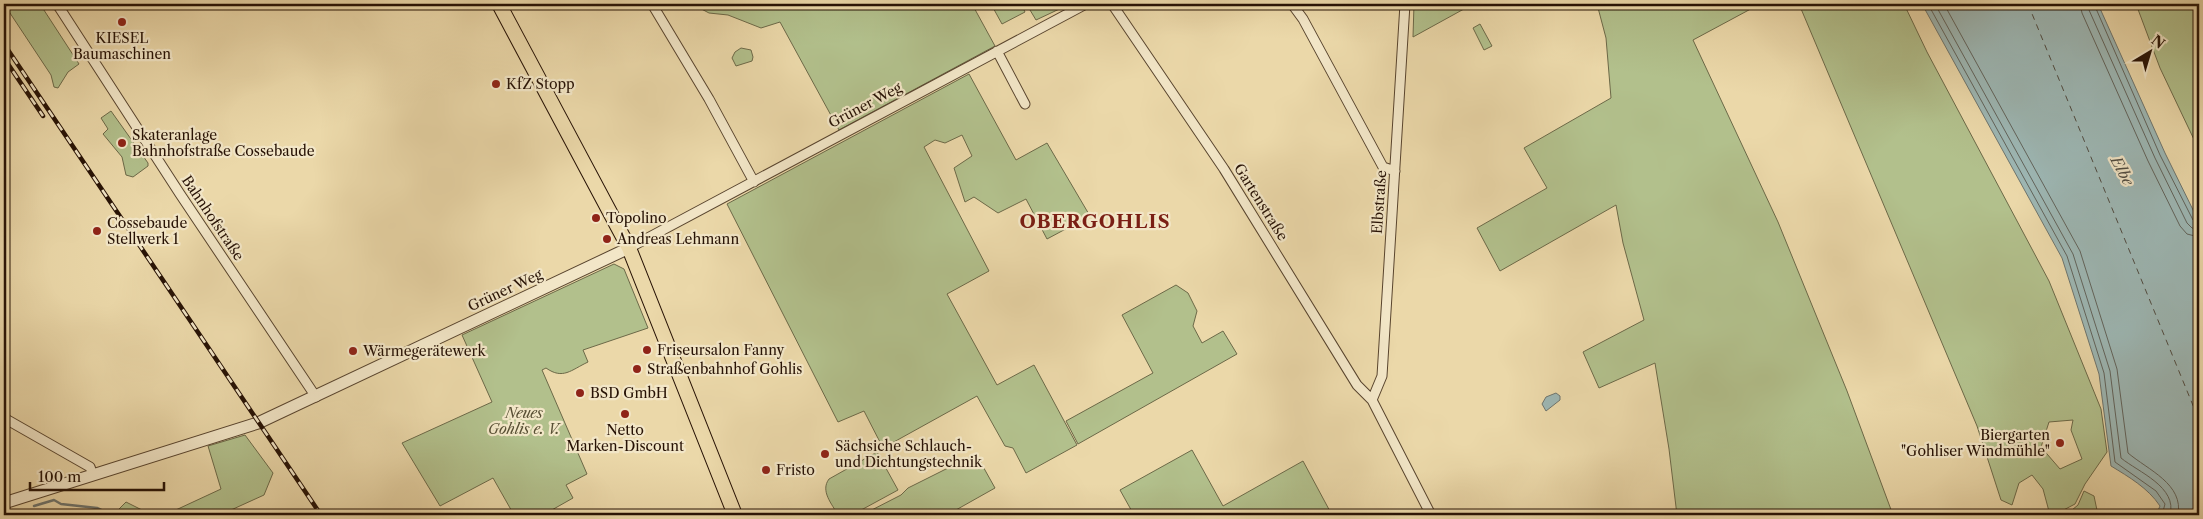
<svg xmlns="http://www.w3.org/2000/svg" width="2203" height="519" font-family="'Libre Caslon Text',serif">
<rect width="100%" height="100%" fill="#ebd8a9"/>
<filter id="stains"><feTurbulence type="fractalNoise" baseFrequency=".004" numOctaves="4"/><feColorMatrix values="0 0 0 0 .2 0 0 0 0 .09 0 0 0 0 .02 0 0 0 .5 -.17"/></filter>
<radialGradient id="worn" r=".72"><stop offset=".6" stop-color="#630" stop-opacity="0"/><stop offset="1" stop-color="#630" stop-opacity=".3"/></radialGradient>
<path fill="#b2c08c" stroke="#6c6948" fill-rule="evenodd" d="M4 4H40L79 64 68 72 58 88 54 87 51 75Z
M692 4H972L995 46 839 130 780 22 761 28 728 15 709 13Z
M991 4H1001L1004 8 1012 4H1021L1025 12 1002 24Z
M1029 4H1070L1036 20 1027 5Z
M1414 4H1473L1413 37Z
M1597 4H1760L1693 40 1778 222 1847 391 1893 515H1677L1669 449 1655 363 1599 388 1583 352 1644 320 1623 243 1616 205 1500 271 1477 228 1547 188 1524 148 1611 98 1606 38Z
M1799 4H1904L1927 52 2049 281 2101 409 2107 452 2085 484 2075 504 2054 515H2050L2043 489 2032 475 2019 483 2012 505 2001 500 1977 426ZM2073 420 2071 430 2082 459 2060 469 2041 447 2049 422Z
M2136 4H2199V150L2160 68Z
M1480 24 1492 46 1484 50 1473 28Z
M741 48 751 50 753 57 752 61 736 66 732 58 735 52Z
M969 74 1016 160 1047 143 1090 216 1047 239 1026 199 998 213 974 197 965 202 954 168 972 156 962 135 945 143 935 140 924 147 989 271 947 294 997 385 1034 365 1077 445 1026 473 1013 448 1005 446 977 396 883 448 864 411 838 422 727 204Z
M111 111 148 163V166L133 177 126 175 122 157 103 134 108 129 101 118Z
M614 264 624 269 648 328 583 350 588 362C571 370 563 380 546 368L542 370 587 474 566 485 573 498 543 515H514L493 478 440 506 402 443 492 402 462 335Z
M1176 285 1188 293 1197 311 1193 326 1202 343 1223 331 1237 354 1078 444 1066 421 1153 373 1122 315Z
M245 435 273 473 264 495 220 515H165L221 489 208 446Z
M1192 450 1223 506 1303 461 1332 515H1134L1120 490Z
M877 452 898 490 852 515H838C832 504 820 491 829 479Z
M976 454 995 488 947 515H862L901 495 908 488Z
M2084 491 2094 496 2098 515H2066L2078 505Z
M126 502 152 515H116L115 513Z"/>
<path fill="#9db7b4" stroke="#6e756e" d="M1922 4H2098L2165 153 2199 222V515H2156L2160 506C2148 488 2129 477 2111 466L2099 374 2062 258Z
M1556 393 1560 396V400L1546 411 1542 404 1546 397Z"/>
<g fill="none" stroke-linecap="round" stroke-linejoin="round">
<path stroke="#62645c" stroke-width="1" d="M1928 4 2067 256 2104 373 2115 462 2156 491 2165 504 2162 515
M1935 4 2073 254 2110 371 2121 458C2138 472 2178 487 2170 515
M1944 4 2080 251 2117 369 2128 453C2148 470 2184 484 2178 515
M2080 4 2082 13 2148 161 2180 226 2187 234 2199 237
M2088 4 2089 10 2155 158 2187 223 2192 228 2199 230
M2094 4 2160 155 2193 220 2199 223"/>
<path stroke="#6e756e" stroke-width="2.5" d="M34 506 54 500 61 504 97 508 112 515"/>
<path stroke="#504c42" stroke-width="1" stroke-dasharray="6 5" stroke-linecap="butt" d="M2028 4 2199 420"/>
<g stroke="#58442e" stroke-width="11">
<path id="minor" d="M57 4 180 194 316 397
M652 4 709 99 754 182
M1112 4 1224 169 1357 385 1372 400 1431 515
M1292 4 1303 19 1383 167 1395 171
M997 51 1025 104
M629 248 1086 4
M1372 400 1382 376 1405 4
M4 418 90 467 93 475"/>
</g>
<g stroke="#58442e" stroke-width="13">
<path id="tertiary" d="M4 503 258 423 629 248"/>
</g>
<g stroke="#271205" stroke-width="16">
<path id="primary" d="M499 4 629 248 735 515"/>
</g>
<use href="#minor" stroke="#f2e6c7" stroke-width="9"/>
<use href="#tertiary" stroke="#f2e6c7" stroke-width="11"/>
<use href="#primary" stroke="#ebd8a9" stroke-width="14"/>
<g stroke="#271205" stroke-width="4.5">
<path id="rail" d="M4 44 321 515
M4 58 43 116"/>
</g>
<use href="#rail" stroke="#f2e6c7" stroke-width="2.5" stroke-dasharray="8" stroke-linecap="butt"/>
</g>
<g fill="#8f2418" stroke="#f2e6c7" stroke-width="2">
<circle cx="122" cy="22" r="5"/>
<circle cx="496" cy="84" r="5"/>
<circle cx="122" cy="143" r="5"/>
<circle cx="596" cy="218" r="5"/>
<circle cx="97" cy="231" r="5"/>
<circle cx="607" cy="239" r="5"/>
<circle cx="647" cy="350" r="5"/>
<circle cx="353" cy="351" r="5"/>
<circle cx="637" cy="369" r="5"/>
<circle cx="580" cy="393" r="5"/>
<circle cx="625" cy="414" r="5"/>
<circle cx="2060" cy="443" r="5"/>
<circle cx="825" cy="454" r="5"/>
<circle cx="766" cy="470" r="5"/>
</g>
<g text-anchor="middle" stroke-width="4.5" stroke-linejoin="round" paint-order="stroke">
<g font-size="14" fill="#271205" stroke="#f2e6c7" text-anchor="start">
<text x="122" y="43" text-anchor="middle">KIESEL<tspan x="122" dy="16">Baumaschinen</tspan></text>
<text x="506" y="89">KfZ Stopp</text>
<text x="132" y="140">Skateranlage<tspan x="132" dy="16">Bahnhofstraße Cossebaude</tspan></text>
<text x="606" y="223">Topolino</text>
<text x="107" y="228">Cossebaude<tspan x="107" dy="16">Stellwerk 1</tspan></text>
<text x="617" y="244">Andreas Lehmann</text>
<text x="657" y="355">Friseursalon Fanny</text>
<text x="363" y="356">Wärmegerätewerk</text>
<text x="647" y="374">Straßenbahnhof Gohlis</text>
<text x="590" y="398">BSD GmbH</text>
<text x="625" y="435" text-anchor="middle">Netto<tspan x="625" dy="16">Marken-Discount</tspan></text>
<text x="2050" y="440" text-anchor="end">Biergarten<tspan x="2050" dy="16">"Gohliser Windmühle"</tspan></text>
<text x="835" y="451">Sächsiche Schlauch-<tspan x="835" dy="16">und Dichtungstechnik</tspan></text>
<text x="776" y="475">Fristo</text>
</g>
<g font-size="14" fill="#271205" stroke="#f2e6c7">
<text transform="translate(865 105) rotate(-28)" y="5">Grüner Weg</text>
<text transform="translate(1261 202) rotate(58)" y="5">Gartenstraße</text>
<text transform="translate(1379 202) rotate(-86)" y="5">Elbstraße</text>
<text transform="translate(213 218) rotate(56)" y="5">Bahnhofstraße</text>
<text transform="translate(505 290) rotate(-25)" y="5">Grüner Weg</text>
</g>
<g font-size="14" font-style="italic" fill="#584f34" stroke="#f2e6c7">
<text x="524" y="418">Neues<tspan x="524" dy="16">Gohlis e. V.</tspan></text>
</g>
<g font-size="15" font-style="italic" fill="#504c42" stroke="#f2e6c7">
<text transform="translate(2122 171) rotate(62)" y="5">Elbe</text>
</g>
<g font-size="19" font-weight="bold" letter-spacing="1" fill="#7a1f14" stroke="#f2e6c7">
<text x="1095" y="228">OBERGOHLIS</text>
</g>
</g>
<rect width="2203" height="519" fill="none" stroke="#ebd8a9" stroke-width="20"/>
<rect x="5" y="5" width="2193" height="509" fill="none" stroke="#271205" stroke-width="2.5"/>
<rect x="10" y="10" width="2183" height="499" fill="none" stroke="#271205"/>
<g transform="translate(2150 52) rotate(38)" stroke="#f2e6c7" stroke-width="4" paint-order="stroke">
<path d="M0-4L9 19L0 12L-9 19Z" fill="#271205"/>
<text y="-8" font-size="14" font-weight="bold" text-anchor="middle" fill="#271205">N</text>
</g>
<path d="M30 482v8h134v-8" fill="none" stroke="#271205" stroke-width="2.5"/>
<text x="38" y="482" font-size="15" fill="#271205" stroke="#f2e6c7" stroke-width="4" paint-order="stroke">100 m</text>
<rect width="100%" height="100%" filter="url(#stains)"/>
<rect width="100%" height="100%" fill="url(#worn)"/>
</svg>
